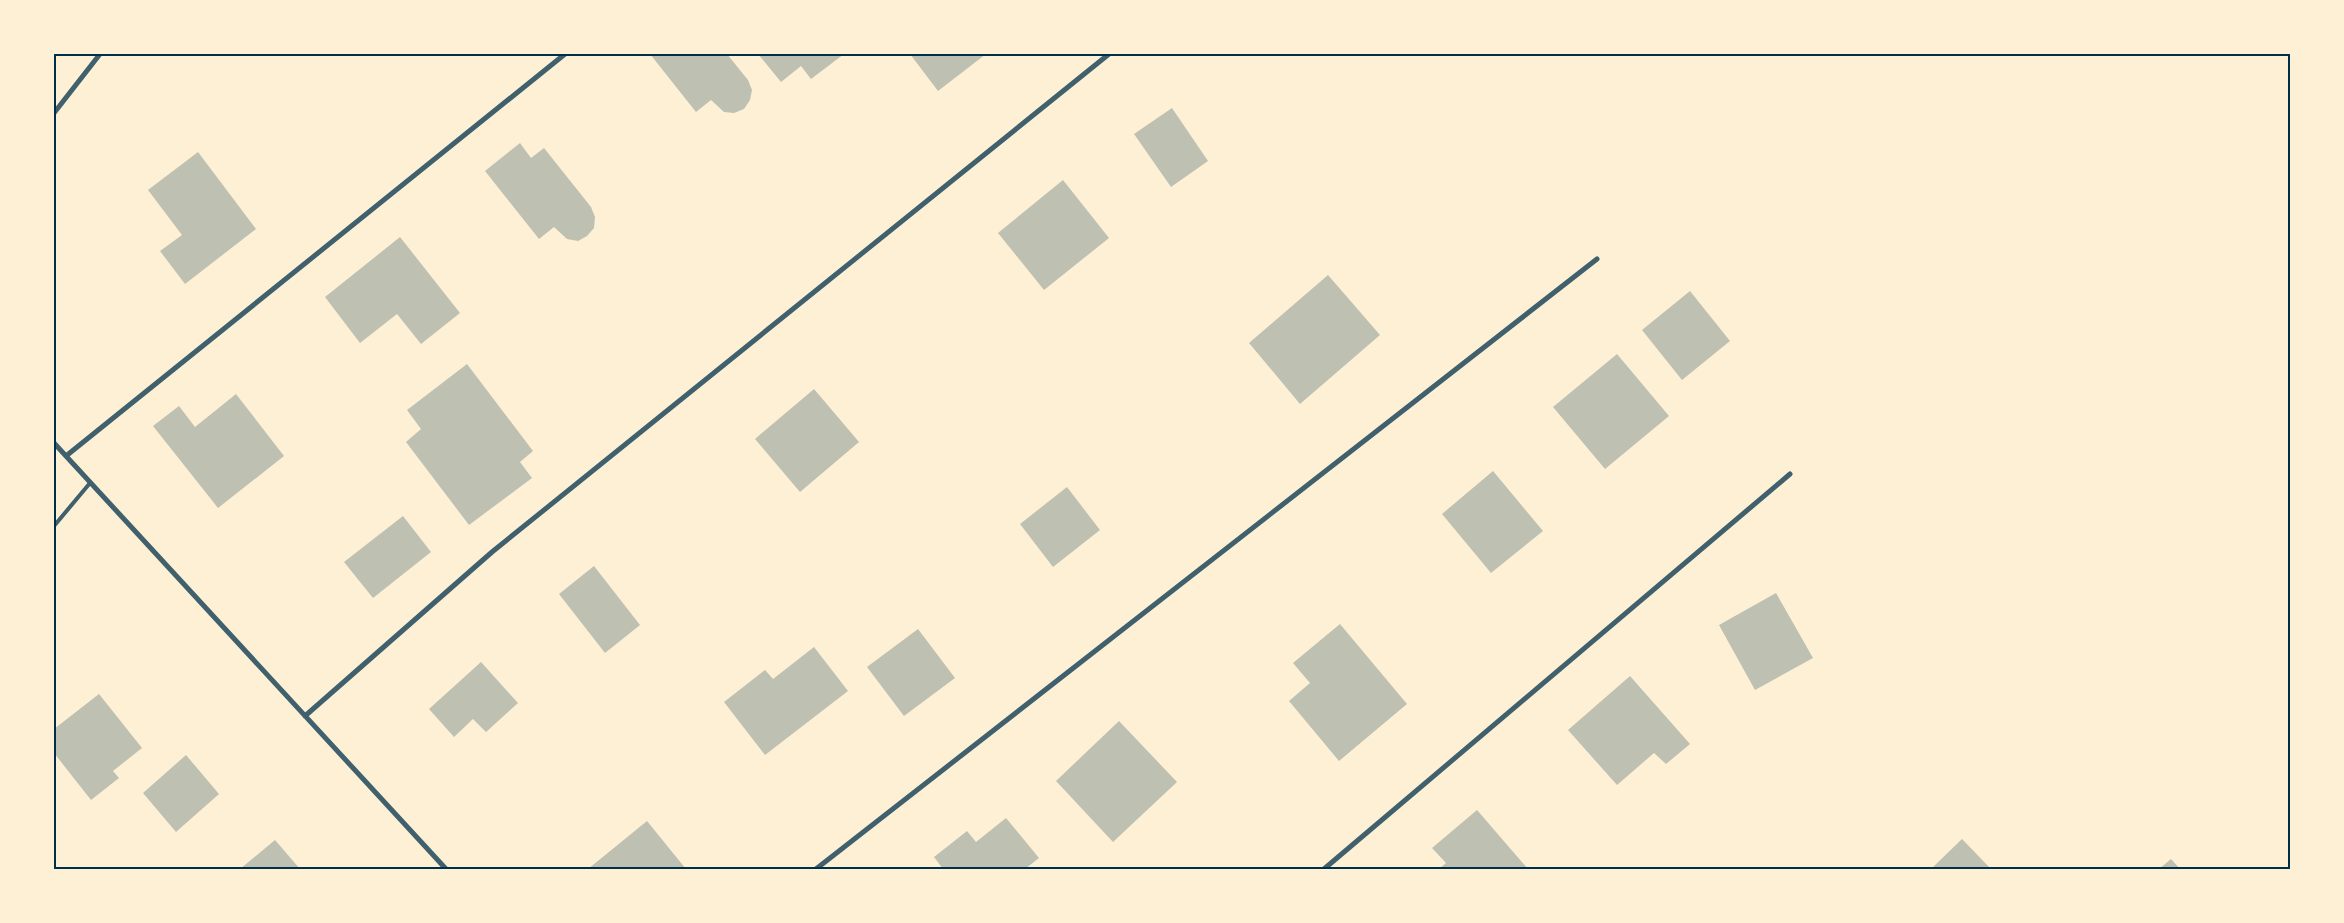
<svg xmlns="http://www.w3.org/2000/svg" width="2344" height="923" font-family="Inter,sans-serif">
<rect width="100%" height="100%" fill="#fdf0d5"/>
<path fill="#bec0b2" d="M650 54H727L748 80 752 90 750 100 744 109 734 113 724 112 711 100 696 112Z
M758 54H844L811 79 801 66 781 82Z
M910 54H986L938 91Z
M1172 108 1208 161 1171 187 1134 134Z
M520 143 531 158 544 148 591 207 595 217 594 228 587 236 578 241 567 239 554 227 539 239 485 171Z
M198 152 256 229 185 284 160 251 182 235 148 190Z
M1063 180 1109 238 1044 290 998 233Z
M400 237 460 313 421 344 397 314 360 343 325 297Z
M1328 275 1380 335 1300 404 1249 343Z
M1690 291 1730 341 1682 380 1642 330Z
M1617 354 1669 416 1605 469 1553 407Z
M467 364 533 451 520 462 532 478 469 525 406 442 421 429 407 410Z
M814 389 859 442 800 492 755 439Z
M236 394 284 456 218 508 153 426 179 406 195 427Z
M1493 471 1543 531 1491 573 1442 514Z
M1067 487 1100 530 1053 567 1020 524Z
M403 516 431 552 373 598 344 562Z
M594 566 640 625 605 653 559 594Z
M1776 593 1813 658 1755 690 1719 625Z
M1340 624 1407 704 1339 761 1289 701 1310 683 1293 663Z
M918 629 955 678 904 716 867 667Z
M814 647 848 691 765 755 724 702 765 670 773 679Z
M481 662 518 703 486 732 473 719 454 737 429 709Z
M1630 676 1690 744 1666 764 1654 753 1617 785 1568 730Z
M99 694 142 748 113 771 119 778 91 800 54 753V729Z
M1119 721 1177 782 1113 842 1056 781Z
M186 755 219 794 176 832 143 793Z
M1477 810 1528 869H1439L1446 863 1432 848Z
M1006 818 1039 858 1025 869H943L934 857 967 831 976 842Z
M647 821 686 869H588Z
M1962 839 1991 869H1931Z
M275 840 300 869H240Z
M2171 859 2180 869H2159Z"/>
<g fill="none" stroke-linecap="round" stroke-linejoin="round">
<path stroke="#3f606c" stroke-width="4" d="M54 526 90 483"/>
<path stroke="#3f606c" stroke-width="5" d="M54 113 100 54
M54 443 446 869
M66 456 565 54
M305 716 492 552 1109 54
M816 869 1597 259
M1324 869 1790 474"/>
</g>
<rect width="2344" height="923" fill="none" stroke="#fdf0d5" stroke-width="110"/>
<rect x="55" y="55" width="2234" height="813" fill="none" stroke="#003049" stroke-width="2"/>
</svg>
